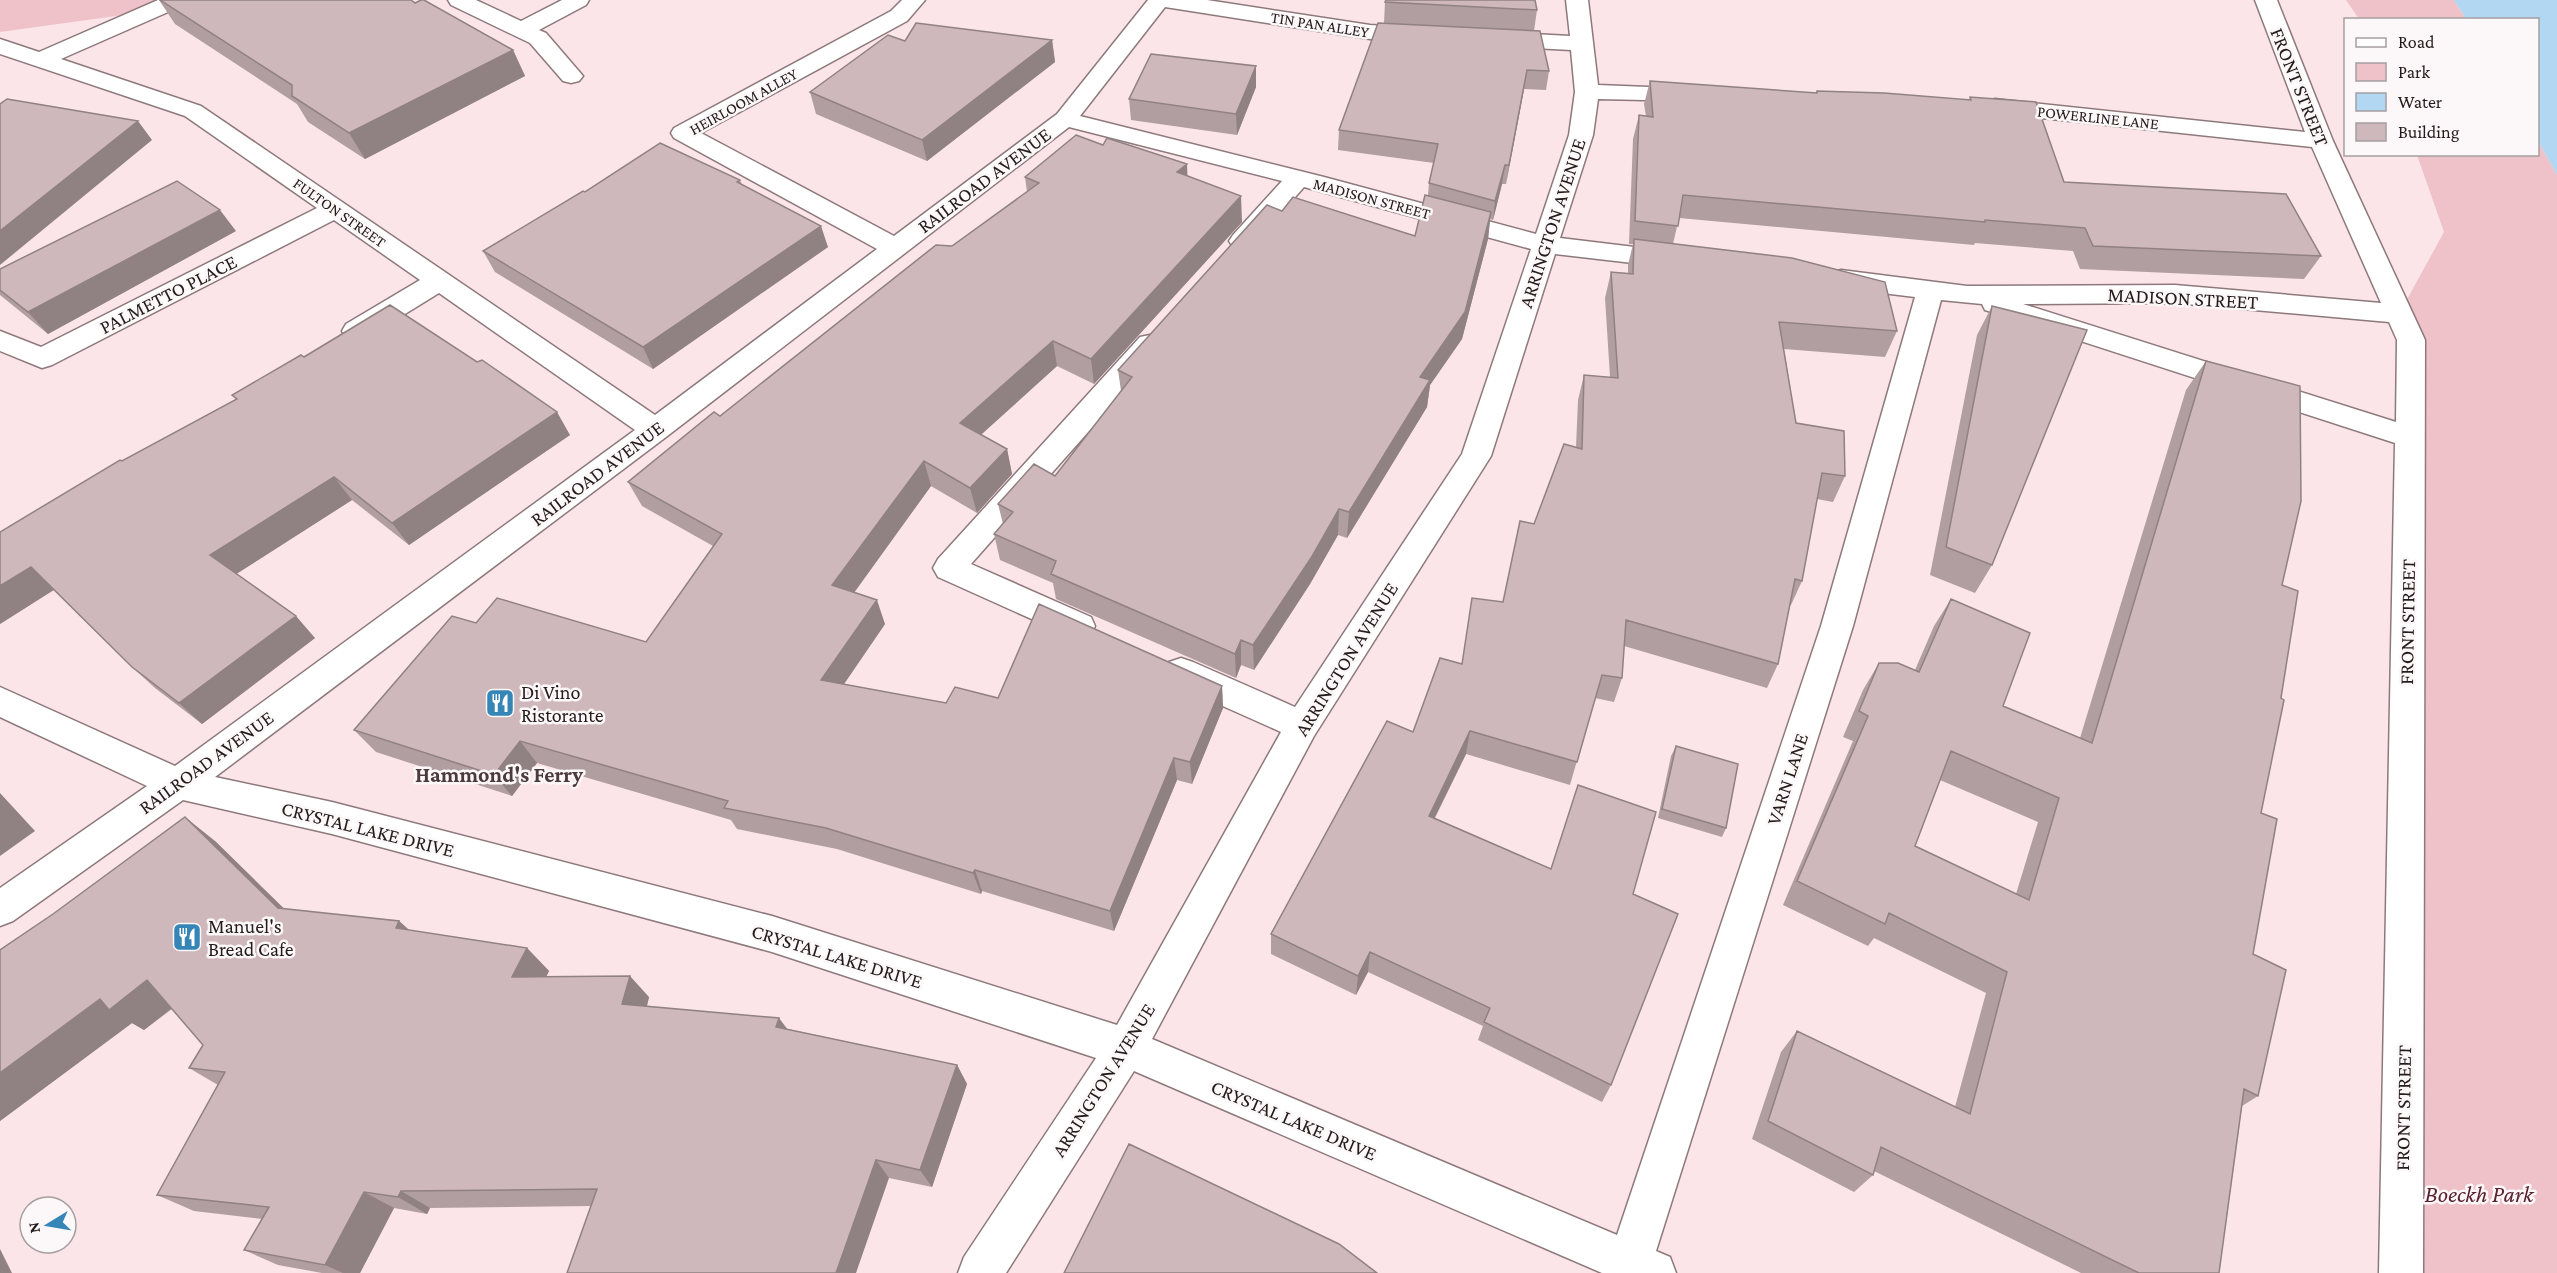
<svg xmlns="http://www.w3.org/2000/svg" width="2557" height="1273" font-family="'Crimson Pro',serif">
<rect width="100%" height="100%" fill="#fbe5e8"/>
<path fill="#efc2c9" d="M0 0H163L138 13 0 32Z
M2346 0H2454L2466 19H2359Z
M2538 141 2557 175V1273H2401L2399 314 2444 232 2417 155 2538 154Z"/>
<path fill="#b2d7f2" d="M2454 0H2557V175L2538 141V20L2466 19Z"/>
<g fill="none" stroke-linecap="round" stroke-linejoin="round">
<g stroke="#8d797c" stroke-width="3">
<path id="minor" d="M158 0H187L184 5 61 59 201 106 655 415 877 249 674 138 671 133 674 128 891 11 902 0H925L907 21 701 133 894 236 1057 114 1148 0H1207L1370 25 1419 28 1427 30 1430 35 1427 40 1419 42 1370 39 1165 7 1080 116 1324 177 1536 234 1569 135 1575 92 1571 50 1497 46 1489 44 1486 39 1489 34 1497 32 1570 36 1566 0H1588L1598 85 1699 89 1703 94 1699 99 1691 101 1598 99 1593 135 1560 238 1676 252 1685 254 1689 260 1685 266 1676 268 1555 254 1491 456 1314 736 1152 1039 1617 1235 1821 626 1915 297 1841 288 1832 285 1828 279 1832 273 1841 270 1967 286 2175 285 2381 303 2312 147 1995 113 1987 111 1983 106 1987 101 1995 99 2305 132 2255 0H2277L2333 141 2425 340 2423 1273H2379L2395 443 1985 310 1982 304 1941 300 1853 626 1656 1251 1670 1257 1676 1273H1602L1134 1071 1006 1273H958L964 1257 1096 1058 772 952 332 834 183 800 13 921 0 926V888L147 786 0 717V687L175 766 635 430 439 293 366 338 356 340 346 338 342 331 346 324 420 280 334 220 52 365 42 368 0 351V331L41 347 317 208 185 116 0 54V39L39 52ZM1069 127 1282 181 1233 235 1229 241 1233 247 1242 249 1251 247 1304 187 1531 249 1462 454 1295 707 1193 662 1181 658 1169 662 1164 672 1169 682 1281 732 1117 1025 772 916 332 802 215 777 666 437ZM2175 303 2389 322 2397 340 2396 422 2023 304Z
M448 0H476L521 21 562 0H589L586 5 539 30 546 33 583 76 579 81 571 83 563 81 530 43 451 5Z
M1150 335 1160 337 1164 344 1160 351 971 564 1091 617 1095 626 1091 635 1079 639 1067 635 938 577 933 568 938 559 1140 337Z"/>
</g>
<use href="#minor" fill="#fff" fill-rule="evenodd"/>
</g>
<path fill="#b19ea1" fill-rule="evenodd" d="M159 0H411L513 50 525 76 365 159 308 122 297 104 175 24Z
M1385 2 1537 10 1534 31 1549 71 1546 90 1524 89 1506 184H1502L1493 220 1490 219 1488 239 1462 339 1430 385 1427 407 1347 538 1338 535 1310 584 1254 670 1241 665 1236 678 1056 599 1053 583 1000 560 994 534 1003 524 998 504 1055 476 1121 391 1118 370 1282 211 1415 236 1428 195 1429 183 1434 163 1338 150 1339 130 1384 23Z
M1052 40 1055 62 927 161 816 114 810 92 905 41Z
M1650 81 1816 93 1817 91 1969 100 1970 97 2064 182 2321 256 2304 279 2080 269 2073 251 1975 243 1974 245 1679 218 1673 244 1897 331 1885 357 1784 349 1796 423 1845 476 1833 502 1817 499 1802 581 1791 605H1790L1778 664 1767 688 1624 646 1622 678 1614 702 1595 698 1570 785 1466 754 1435 818 1551 869 1633 894 1611 1085 1602 1102 1478 1040 1483 1026 1368 972 1356 995 1271 954V934L1461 664 1503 602 1534 524 1576 447 1578 400 1584 375 1610 377 1605 298 1611 272 1628 273V265L1633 244H1629L1633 139 1639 115 1646 116 1644 104Z
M1256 87 1237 135 1131 120 1129 99Z
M1103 145 1187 176 1242 222 1094 384 1057 366 981 435 1007 449 1012 474 977 513 931 486 854 593 885 624 844 684 946 703 998 698 1222 686 1223 708 1192 784 1177 780 1114 931 982 891 981 894 837 849 737 829 731 820 537 763 512 796 376 752 354 730 476 623 646 642 713 546 642 506 628 482 720 416 1027 192 1025 177Z
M740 180 742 185 828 247 653 369 495 272 483 251 585 192Z
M236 231 48 334 0 295V269Z
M1992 306V565L1975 593 1930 575 1977 335Z
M304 357 570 435 409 545 352 500 236 574 315 638 202 724 155 688 132 667 54 590 0 624 122 461 236 399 232 395Z
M2206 361 2282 585 2261 813 2253 954 2258 1096 2242 1106 2219 1273H2081L1874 1171 1873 1175 1854 1192 1752 1139 1781 1052 1797 1031 1955 1107 1986 993 1874 938 1868 946 1783 905 1853 741 1843 737 1863 690 1879 663 1915 670 1934 626 1951 599 2003 706 2080 738 2186 390ZM1940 780 2038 822 2016 894 1915 846Z
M1676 746 1726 828 1722 837 1658 818 1671 756Z
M215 841 284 909 399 921 409 930 527 948 549 971 546 977 649 997 647 1006 788 1029 957 1065 967 1084 932 1187 889 1178 591 1206 430 1208 427 1214 394 1208 360 1273H322L278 1265 244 1250 262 1219 194 1211 157 1195 218 1085 189 1068 203 1045 172 1009 144 1030 132 1023 0 1121V950Z"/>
<path fill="#908183" d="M1052 40 1055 62 927 161 922 140Z
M513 50 525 76 365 159 349 133Z
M1256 66V87L1237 135 1236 114Z
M1527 70 1524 89 1506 184 1509 165Z
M138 121 152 140 0 265V231Z
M1187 164 1188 189 1177 172Z
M1505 165 1502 184 1493 220 1495 201Z
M1241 196 1242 222 1094 384 1091 359Z
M220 210 236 231 48 334 28 312Z
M1491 212 1488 239 1462 339 1430 385 1427 407 1347 538 1349 512Z
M821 226 828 247 653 369 643 347Z
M1053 341 1057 366 966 448 960 423Z
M557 412 570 435 409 545 392 523Z
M1007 449 1012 474 977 513 970 488Z
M924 461 931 486 842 609 832 585Z
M334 477 352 500 230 578 210 555Z
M1339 509 1338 535 1310 584 1254 670 1253 645Z
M31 567 55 589 0 624V586Z
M877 600 885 624 831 703 821 680Z
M296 616 315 638 202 724 179 703Z
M1241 640V665L1236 678 1235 654Z
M1222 686 1223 708 1192 784 1190 762Z
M1470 731 1466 754 1425 837 1429 816Z
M520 741 537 763 512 796 494 775Z
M1174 758 1177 780 1114 931 1110 911Z
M0 793 35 831 0 856Z
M185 817 215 841 307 931 278 908Z
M975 870 982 891 981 894 973 873Z
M399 921 425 944 396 928Z
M527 948 549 971 535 999 512 977Z
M1370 952 1368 972 1356 995 1358 976Z
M630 976 649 997 642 1025 622 1004Z
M147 980 181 1001 144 1030 132 1023 0 1121V1073L100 999Z
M779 1018 794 1038 776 1027Z
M957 1065 967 1084 932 1187 920 1170Z
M876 1160 889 1178 856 1273H836Z
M401 1191 430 1208 427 1214 398 1197Z
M364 1192 394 1208 360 1273H343L325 1265Z
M0 1249 12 1273H0Z"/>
<path fill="#ceb8bb" stroke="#908183" stroke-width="1.5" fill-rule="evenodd" d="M160 0H411L415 3 421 0H424L513 50 349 133 292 96V85Z
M1386 0H1535L1537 10 1385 2Z
M916 23 1052 40 922 140 810 92 888 35 905 41Z
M1378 23 1540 31 1549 71 1527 70 1509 165H1505L1495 201 1429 183 1438 144 1339 130Z
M1151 54 1256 66 1236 114 1129 99Z
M1650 81 1817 93V91L1884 93 1971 100 1970 97 2036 102 2064 182 2286 194 2321 256 2093 246 2085 228 1985 220V222L1683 195 1678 226 1635 221 1639 115 1653 117Z
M7 99 138 121 0 231V104Z
M1076 135 1103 145 1107 138 1187 164 1177 172 1241 196 1091 359 1053 341 960 423 1007 449 970 488 924 461 832 585 877 600 821 680 946 703 955 687 998 698 1039 604 1222 686 1190 762 1174 758 1110 911 975 870 973 873 826 828 724 808 728 801 520 741 494 775 354 730 452 616 476 623 497 598 646 642 722 534 628 482 714 412 720 416 936 245 952 246 1039 183 1025 177Z
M660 143 740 180 737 182 821 226 643 347 483 251 583 191 585 192Z
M177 181 220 210 28 312 0 290V269Z
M1425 195 1491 212 1465 312 1420 377 1430 380 1349 512 1339 509 1311 558 1253 645 1241 640 1235 654 1051 574 1056 561 994 534 1013 512 998 504 1034 464 1055 476 1132 377 1118 370 1267 205 1282 211 1293 197 1415 236Z
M1634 239 1792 258 1885 282 1897 331 1779 322 1796 423 1844 431 1845 476 1822 473 1802 581 1795 579 1778 664 1626 620 1622 678 1602 675 1577 762 1470 731 1429 816 1551 869 1578 785 1656 812 1633 894 1678 914 1611 1085 1484 1022 1490 1008 1370 952 1358 976 1271 934 1387 721 1413 732 1440 658 1462 664 1472 598 1503 602 1520 521 1534 524 1564 444 1582 449 1584 375 1618 378 1611 272 1633 274Z
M390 305 477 362 482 360 557 412 392 523 334 477 210 555 296 616 179 703 132 667 31 567 0 586V532L120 460 122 461 237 399 232 395 301 355 304 357Z
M1992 306 2087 330 1992 565 1946 547Z
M2206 361 2300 386 2301 501 2282 585 2298 591 2281 698 2284 700 2261 813 2277 819 2253 954 2286 970 2258 1096 2244 1089 2219 1273H2139L1881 1147 1873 1175 1768 1121 1797 1031 1970 1114 2007 972 1889 913 1885 924 1797 881 1868 716 1859 711 1879 663H1898L1919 672 1951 599 2030 633 2003 706 2092 743ZM1951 751 2059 798 2029 900 1915 846Z
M1676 746 1738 764 1726 828 1662 809Z
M185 817 278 908 399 921 396 928 527 948 512 977 630 976 622 1004 779 1018 776 1027 957 1065 920 1170 876 1160 836 1273H567L597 1189 401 1191 398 1197 364 1192 325 1265 244 1250 269 1207 157 1195 225 1072 189 1068 203 1045 147 980 109 1010 100 999 0 1073V950L53 914Z
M1129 1144 1339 1244 1377 1273H1064Z"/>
<defs>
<g id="restaurant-square" transform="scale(1.5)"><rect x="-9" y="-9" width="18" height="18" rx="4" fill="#3685b7" stroke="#fcf7f8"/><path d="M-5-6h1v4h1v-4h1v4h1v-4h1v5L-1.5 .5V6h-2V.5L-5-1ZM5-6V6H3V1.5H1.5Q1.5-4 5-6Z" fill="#fff"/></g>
</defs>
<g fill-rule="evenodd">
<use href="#restaurant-square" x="500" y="703"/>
<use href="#restaurant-square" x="187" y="937"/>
</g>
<g text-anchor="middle" stroke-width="5" stroke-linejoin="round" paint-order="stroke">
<g font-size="16" fill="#231b1c" stroke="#fcf7f8">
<text transform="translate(1320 24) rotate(9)" y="6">TIN PAN ALLEY</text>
<text transform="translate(743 101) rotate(-29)" y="6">HEIRLOOM ALLEY</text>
<text transform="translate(2098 117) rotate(6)" y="6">POWERLINE LANE</text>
<text transform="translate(1372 198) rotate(15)" y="6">MADISON STREET</text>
<text transform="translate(340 212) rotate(35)" y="6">FULTON STREET</text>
</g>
<g font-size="20" fill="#231b1c" stroke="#fcf7f8">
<text transform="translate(2300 87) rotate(68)" y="7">FRONT STREET</text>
<text transform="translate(984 180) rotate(-37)" y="7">RAILROAD AVENUE</text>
<text transform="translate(1552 223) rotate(-72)" y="7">ARRINGTON AVENUE</text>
<text transform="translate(168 294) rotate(-27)" y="7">PALMETTO PLACE</text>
<text transform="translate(2183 298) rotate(3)" y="7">MADISON STREET</text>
<text transform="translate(597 473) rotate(-37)" y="7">RAILROAD AVENUE</text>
<text transform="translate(2407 622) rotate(-89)" y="7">FRONT STREET</text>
<text transform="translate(1346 659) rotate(-58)" y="7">ARRINGTON AVENUE</text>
<text transform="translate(206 762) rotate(-36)" y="7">RAILROAD AVENUE</text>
<text transform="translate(1787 779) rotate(-72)" y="7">VARN LANE</text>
<text transform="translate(368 829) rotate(14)" y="7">CRYSTAL LAKE DRIVE</text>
<text transform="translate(837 956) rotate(17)" y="7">CRYSTAL LAKE DRIVE</text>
<text transform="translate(1103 1080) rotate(-58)" y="7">ARRINGTON AVENUE</text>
<text transform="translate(2403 1108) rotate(-89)" y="7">FRONT STREET</text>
<text transform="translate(1294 1120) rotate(23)" y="7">CRYSTAL LAKE DRIVE</text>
</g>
<g font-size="20" fill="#231b1c" stroke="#fcf7f8" text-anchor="start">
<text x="521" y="699">Di Vino<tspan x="521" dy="23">Ristorante</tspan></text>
<text x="208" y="933">Manuel's<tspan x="208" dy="23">Bread Cafe</tspan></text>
</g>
<g font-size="22" font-weight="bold" fill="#4c3a3d" stroke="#fcf7f8">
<text x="499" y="782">Hammond's Ferry</text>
</g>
<g font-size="24" font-style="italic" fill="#5a222f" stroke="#fcf7f8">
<text x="2479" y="1202">Boeckh Park</text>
</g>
</g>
<rect x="2344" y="18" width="195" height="138" fill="#fcf7f8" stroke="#a59fa0" stroke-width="1.5"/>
<rect x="2356" y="38" width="30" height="9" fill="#ffffff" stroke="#a59fa0" stroke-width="1.5"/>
<text x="2398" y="48" font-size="18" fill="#231b1c">Road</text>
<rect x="2356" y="63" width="30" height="18" fill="#efc2c9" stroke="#a59fa0" stroke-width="1.5"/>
<text x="2398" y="78" font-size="18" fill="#231b1c">Park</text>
<rect x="2356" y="93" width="30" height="18" fill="#b2d7f2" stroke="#a59fa0" stroke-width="1.5"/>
<text x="2398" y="108" font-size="18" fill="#231b1c">Water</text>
<rect x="2356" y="123" width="30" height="18" fill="#ceb8bb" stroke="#a59fa0" stroke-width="1.5"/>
<text x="2398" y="138" font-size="18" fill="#231b1c">Building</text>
<g transform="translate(48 1225) rotate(259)"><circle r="28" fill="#fcf7f8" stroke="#a59fa0" stroke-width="1.5"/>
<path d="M0-4.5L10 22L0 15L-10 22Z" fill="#3685b7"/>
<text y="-9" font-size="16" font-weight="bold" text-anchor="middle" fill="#231b1c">N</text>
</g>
</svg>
